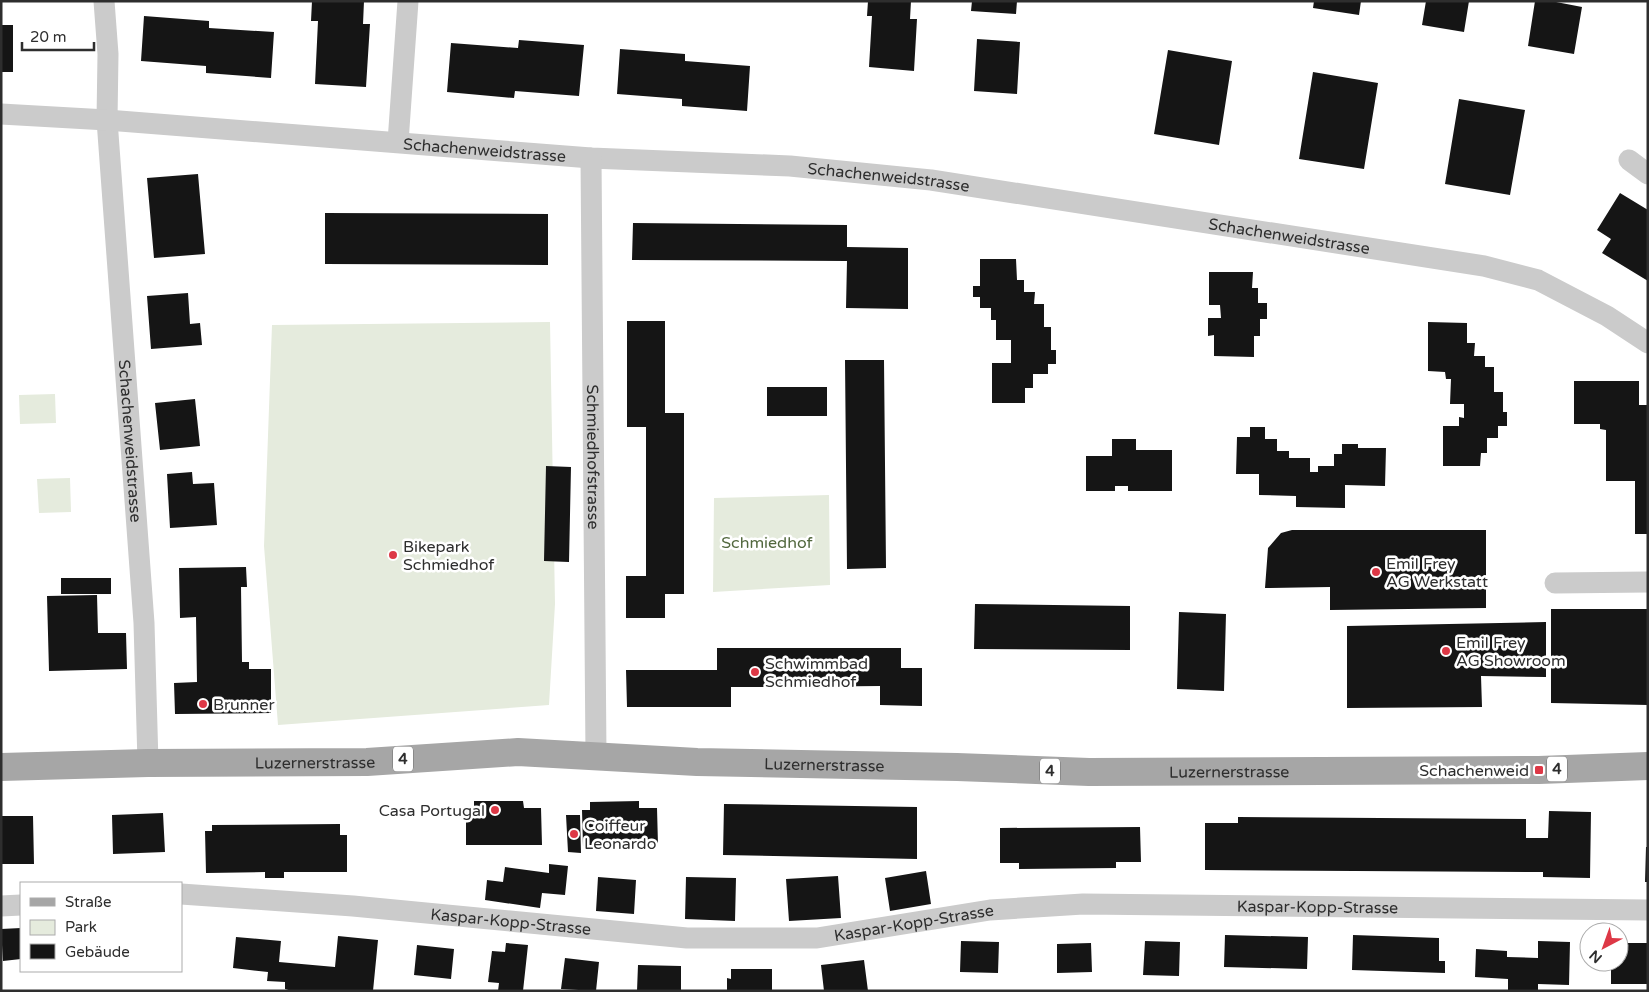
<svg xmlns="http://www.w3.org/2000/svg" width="1649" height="992" font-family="'Varela Round',sans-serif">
<rect width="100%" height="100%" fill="#fff"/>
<path fill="#e5ebdd" d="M550 322 555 604 549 705 278 725 264 546 272 325Z
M55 394 56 423 20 424 19 395Z
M70 478 71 512 39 513 37 479Z
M829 495 830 585 713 592 714 498Z"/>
<path fill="#151515" d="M312 1H364L363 24H370L366 87 315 84 318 21H311Z
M868 1H911L910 19H917L914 71 869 67 872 16H867Z
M972 1H1017L1016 14 971 11Z
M1314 1H1361L1359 15 1313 8Z
M1426 1H1469L1464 32 1422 25Z
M1535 1H1551L1582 7 1574 54 1528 46Z
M144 16 209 21V28L274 32 271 78 206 73V66L141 61Z
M1 25H13V72H1Z
M977 39 1020 42 1017 94 974 91Z
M519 40 584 45 579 96 515 91 514 98 447 92 451 43 518 48Z
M620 49 685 54V61L750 66 747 111 682 106V99L617 94Z
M1168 50 1232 61 1219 145 1154 134Z
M1313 72 1378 83 1364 169 1299 159Z
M1459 99 1525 110 1510 195 1445 184Z
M198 174 205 254 154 258 147 178Z
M1620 193 1648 210V281L1602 253 1611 239 1597 230Z
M325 213 548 214V265L325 264Z
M633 223 847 225V247L908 248V309L846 308 847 261 632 260Z
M980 259H1016L1017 280H1024V292H1035L1034 304H1044V327H1051V350H1056V364H1048V374H1033V388H1025V403H992V363H1011V340H996V320H991V308H980V297H973V286H980Z
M1209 272H1253L1252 288H1258V303H1267V319H1260V336H1254V357L1214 356V335L1208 336V318H1221L1220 305H1209Z
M188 293 190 324 200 323 202 345 151 349 147 296Z
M627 321H665V413H684V594H665V618H626V576H646V427H627Z
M1428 322 1467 323V343H1475L1474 356H1485V367H1494V392H1503V412H1507V426H1498V438H1487V453H1481L1480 466H1443V426H1459V417L1464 418V404H1450L1451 379H1446L1445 372 1428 371Z
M845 360H884L886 568 847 569Z
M1574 381H1639V405H1648V534H1635V481H1606V430L1600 429V424H1574Z
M767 387H827V416H767Z
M195 399 200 446 160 450 155 403Z
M1250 427H1265V439H1277V451H1289V458H1310V472H1318V466H1334V454H1342V444H1358V448H1386L1385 486 1345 485V508L1296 507V496L1259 495V474H1236L1237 437H1250Z
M1112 439H1136V450H1172V491H1128V486H1115V491H1086V456H1112Z
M546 466 571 467 569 562 544 561Z
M192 472 193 484 214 483 217 525 170 528 167 474Z
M1292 530H1486V608L1330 610V587L1265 588 1268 548 1281 533Z
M246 567 247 587H241L242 662H249V669H271V713L175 714 174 683 197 682 196 617 180 618 179 568Z
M61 578H111V594H61Z
M97 595 98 633H126L127 669 49 671 47 596Z
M975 604 1130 606V650L974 649Z
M1551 609H1648V705L1551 703Z
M1179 612 1226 614 1224 691 1177 689Z
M1546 622V677L1481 676 1482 707 1347 708V626Z
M717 648H901V668H922V706L880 705V686L780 687H731V707H627L626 670H717Z
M474 801H523L524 808H541L542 845H466V808H474Z
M639 801V808H657L658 845 583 846 582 810H590V802Z
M724 804 917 807V859L723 855Z
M1549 811 1591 812 1590 878 1543 877V872L1205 870V823H1238V817L1526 819V838H1548Z
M163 813 165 852 113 854 112 815Z
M566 815H580L581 853 568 852Z
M1 816H33L34 864H1Z
M340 824V835H347V872H284V878H265V872L206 873 205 831H212V825Z
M1140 827 1141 862H1116V868L1019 869V863H1000V828Z
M1646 847H1648V882H1645Z
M549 864 568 866 565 895 542 893 540 908 485 900 487 880 503 882 505 867 549 873Z
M926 871 931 904 890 911 885 878Z
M838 876 841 918 789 921 786 879Z
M598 877 636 880 634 914 596 911Z
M686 877 736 878 735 921 685 919Z
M21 928V959L3 961 1 929Z
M1225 935 1308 937 1307 969 1224 967Z
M1353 935 1439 938V961H1445V973L1352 970Z
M338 936 378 940 373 991H292L285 989V982L267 981 268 972 233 968 236 937 281 941 279 962 335 967Z
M961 941 999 942 998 973 960 972Z
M1145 941 1180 942 1179 976 1143 975Z
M1538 941 1570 942 1569 985 1538 984V991H1508V979L1475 977 1476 949 1507 951V957L1538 958Z
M506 943 528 945 523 991H498L499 983 488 982 492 951 505 952Z
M1091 943 1092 972 1057 973V944Z
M1619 943H1648V984H1611V962H1619Z
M417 945 454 949 451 979 414 975Z
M565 958 599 962 596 991 561 989Z
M864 960 868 991H824L821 965Z
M638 965 681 966V991H637Z
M731 969H772V991H727V978L731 979Z"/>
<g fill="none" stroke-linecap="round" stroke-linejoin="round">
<g stroke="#cbcbcb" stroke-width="21">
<path id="s1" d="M104 1 108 54 107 120 144 623 148 763"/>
<path id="s2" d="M1 114 107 120 591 158 790 166 931 180 1484 266 1538 280 1607 316 1648 343"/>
<path d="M398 142 408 1"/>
<path id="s3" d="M591 158 596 755"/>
<path d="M1629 160 1648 174"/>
<path d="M1555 583 1648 582"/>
<path id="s4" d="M181 894 353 906 687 938H817L990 910 1083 904 1648 910"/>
<path d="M1 906 21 905"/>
</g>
<path stroke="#a6a6a6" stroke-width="28" id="s5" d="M1 767 148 763 367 762 518 752 697 762 957 767 1089 772 1539 770 1648 766"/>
</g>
<g fill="#dd3846" stroke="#fff" stroke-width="2">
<circle cx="393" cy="555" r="5"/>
<circle cx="1376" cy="572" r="5"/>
<circle cx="1446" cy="651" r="5"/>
<circle cx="755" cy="672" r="5"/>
<circle cx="203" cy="704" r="5"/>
<rect x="1534" y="765" width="10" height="10" rx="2.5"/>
<circle cx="495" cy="810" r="5"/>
<circle cx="574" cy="834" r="5"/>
</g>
<g text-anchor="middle" stroke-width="5" stroke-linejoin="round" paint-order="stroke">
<g fill="#fff" stroke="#6d6d6d" stroke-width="1">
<rect x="393" y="746.5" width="20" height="25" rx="4"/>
<rect x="1547" y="756.5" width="20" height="25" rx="4"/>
<rect x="1040" y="758.5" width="20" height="25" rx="4"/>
</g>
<g font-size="15" font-weight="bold" fill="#2e2e2e">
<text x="403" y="764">4</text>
<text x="1557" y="774">4</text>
<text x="1050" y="776">4</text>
</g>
<g font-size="16" fill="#2e2e2e" stroke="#fff">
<text dy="6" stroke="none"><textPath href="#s2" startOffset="485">Schachenweidstrasse</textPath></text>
<text dy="6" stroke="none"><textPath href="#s2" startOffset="890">Schachenweidstrasse</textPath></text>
<text dy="6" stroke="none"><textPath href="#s2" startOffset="1295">Schachenweidstrasse</textPath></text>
<text dy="6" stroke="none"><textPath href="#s1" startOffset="441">Schachenweidstrasse</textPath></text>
<text dy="6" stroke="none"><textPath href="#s3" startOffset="299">Schmiedhofstrasse</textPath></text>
<text dy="6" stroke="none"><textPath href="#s5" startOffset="314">Luzernerstrasse</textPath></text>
<text dy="6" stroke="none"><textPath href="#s5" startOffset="824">Luzernerstrasse</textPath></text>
<text dy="6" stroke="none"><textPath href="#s5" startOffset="1229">Luzernerstrasse</textPath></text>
<text dy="6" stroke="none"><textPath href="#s4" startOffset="1141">Kaspar-Kopp-Strasse</textPath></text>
<text dy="6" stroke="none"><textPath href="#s4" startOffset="331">Kaspar-Kopp-Strasse</textPath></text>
<text dy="6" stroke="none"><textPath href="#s4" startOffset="736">Kaspar-Kopp-Strasse</textPath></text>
</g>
<g font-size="16" fill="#52683e" stroke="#fff">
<text x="767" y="548">Schmiedhof</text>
</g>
<g font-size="16" fill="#2e2e2e" stroke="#fff" text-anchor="start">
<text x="403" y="552">Bikepark<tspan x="403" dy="18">Schmiedhof</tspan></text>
<text x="1386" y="569">Emil Frey<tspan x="1386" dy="18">AG Werkstatt</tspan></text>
<text x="1456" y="648">Emil Frey<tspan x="1456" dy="18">AG Showroom</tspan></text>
<text x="765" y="669">Schwimmbad<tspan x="765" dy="18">Schmiedhof</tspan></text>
<text x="213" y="710">Brunner</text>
<text x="1529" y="776" text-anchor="end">Schachenweid</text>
<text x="485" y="816" text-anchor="end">Casa Portugal</text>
<text x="584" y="831">Coiffeur<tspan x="584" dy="18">Leonardo</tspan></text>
</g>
</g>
<rect width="1649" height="992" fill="none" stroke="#2e2e2e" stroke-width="5"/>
<rect x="20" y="882" width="162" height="90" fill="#ffffff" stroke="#ababab"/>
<rect x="30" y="898" width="25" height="8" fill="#a6a6a6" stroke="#ababab"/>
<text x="65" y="907" font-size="15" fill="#2e2e2e">Straße</text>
<rect x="30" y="920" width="25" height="15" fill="#e5ebdd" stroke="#ababab"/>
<text x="65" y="932" font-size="15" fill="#2e2e2e">Park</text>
<rect x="30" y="944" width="25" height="15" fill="#151515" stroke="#ababab"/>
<text x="65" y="957" font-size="15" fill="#2e2e2e">Gebäude</text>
<g transform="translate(1604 947) rotate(221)"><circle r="24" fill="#ffffff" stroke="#ababab"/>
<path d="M0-4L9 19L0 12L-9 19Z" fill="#dd3846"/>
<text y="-8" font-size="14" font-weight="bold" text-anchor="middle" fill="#2e2e2e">N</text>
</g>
<path d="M22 42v8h72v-8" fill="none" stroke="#2e2e2e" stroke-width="2.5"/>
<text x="30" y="42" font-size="15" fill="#2e2e2e" stroke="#ffffff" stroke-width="4" paint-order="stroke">20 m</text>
</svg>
